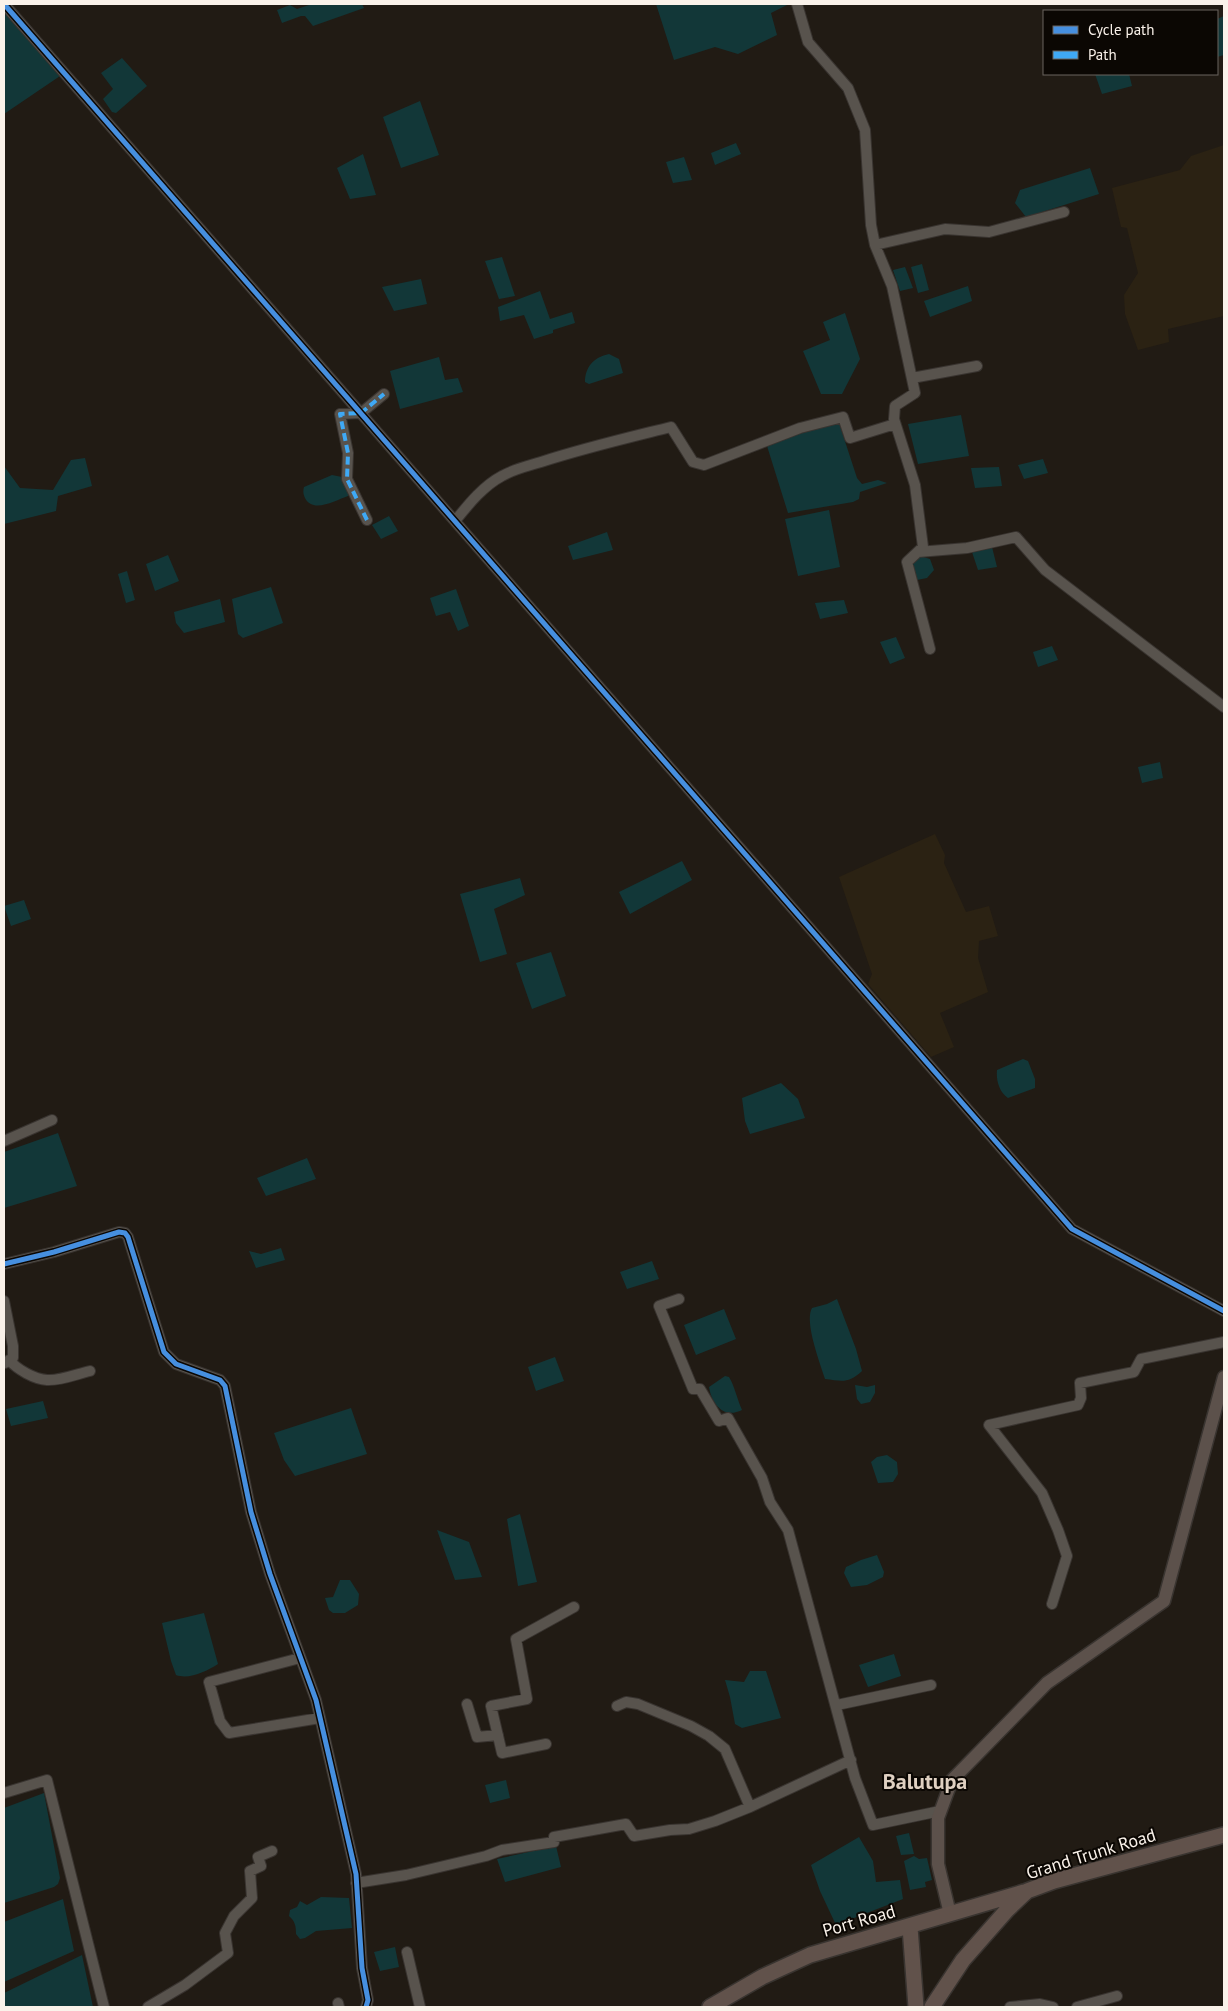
<svg xmlns="http://www.w3.org/2000/svg" width="1228" height="2011" font-family="'PT Sans',sans-serif">
<rect width="100%" height="100%" fill="#211b14"/>
<path fill="#2b2213" d="M1224 145V316L1168 329 1169 342 1138 350 1125 314 1124 295 1138 273 1127 228 1121 227 1112 188 1180 170 1191 156Z
M935 834 945 855 944 863 966 912 989 906 998 936 979 941 978 958 988 992 940 1013 954 1047 931 1057 868 984 872 974 839 877Z"/>
<path fill="#123738" d="M312 4H362L364 8 313 26 305 16H301L282 23 277 10 290 5 297 9Z
M656 4H789L771 13 777 35 738 54 715 47 674 60Z
M4 10 63 74 4 114Z
M1224 16V55L1217 57V19Z
M122 58 147 86 116 113 112 112 103 99 113 89 101 73Z
M1095 74H1129L1132 86 1102 94Z
M420 101 439 155 401 168 383 117Z
M736 143 741 154 715 165 711 153Z
M363 154 376 195 350 199 337 168Z
M684 157 692 180 673 183 666 162Z
M1090 168 1099 194 1026 217 1015 203 1020 190Z
M502 257 515 296 499 299 485 261Z
M922 264 929 290 918 293 911 267Z
M905 267 913 288 900 291 893 270Z
M421 279 427 304 394 311 382 287Z
M968 286 972 301 930 317 924 301Z
M540 291 550 319 572 312 575 323 553 330V333L534 339 524 315 500 321 498 307Z
M845 313 860 359 842 394H821L803 351 830 340 823 322Z
M609 354 619 359 623 373 589 384 585 382C585 367 594 357 609 354Z
M439 357 445 380 458 378 463 392 400 409 390 371Z
M961 415 969 456 918 464 908 424Z
M839 423 857 478 862 484 878 480 887 483 860 492 859 499 853 502 788 513 767 446 791 435Z
M85 458 92 486 58 496 56 511 4 524V466L20 488 53 490 71 460Z
M1043 459 1048 473 1024 479 1018 465Z
M999 467 1002 486 975 488 971 468Z
M332 475 342 477 349 491 348 496C336 500 313 514 305 498 303 494 303 491 304 487Z
M829 510 840 567 798 576 785 519Z
M389 516 398 531 381 539 372 525Z
M607 532 613 550 573 560 568 546Z
M992 547 997 567 978 570 972 552Z
M168 555 179 581 155 591 146 564Z
M920 556 930 559 934 570 927 578 917 580 911 564Z
M127 571 135 600 126 603 118 574Z
M271 587 283 623 243 638 238 634 232 599Z
M456 589 469 626 458 631 450 612 436 616 430 598Z
M220 599 225 622 184 633 176 623 174 612Z
M844 600 848 613 820 619 815 603Z
M896 637 905 658 890 664 880 642Z
M1052 646 1058 660 1038 667 1033 652Z
M1160 762 1163 778 1142 783 1138 767Z
M682 861 692 880 630 914 619 892Z
M520 878 525 895 494 909 507 954 480 962 460 894Z
M24 900 31 919 11 926 4 906Z
M551 952 566 996 532 1009 516 963Z
M1023 1059 1028 1061 1035 1079V1088L1008 1098C999 1092 996 1080 997 1070Z
M781 1083 798 1099 805 1118 750 1134 745 1121 742 1098Z
M58 1133 77 1186 4 1208V1152Z
M307 1158 316 1179 266 1196 257 1178Z
M281 1248 285 1260 256 1268 249 1251 261 1254Z
M652 1261 659 1279 627 1289 620 1272Z
M837 1299 856 1349 862 1371C848 1384 842 1381 825 1379 820 1363 804 1322 812 1308L827 1304Z
M724 1309 736 1339 696 1355 684 1325Z
M555 1357 564 1381 536 1391 528 1367Z
M725 1376 729 1377C735 1387 737 1399 742 1410 724 1419 712 1405 709 1387Z
M855 1385 867 1387 875 1385V1393L870 1402 861 1404 857 1399Z
M43 1401 48 1418 11 1426 6 1409Z
M351 1408 367 1454 295 1476 284 1460 274 1433Z
M887 1455 897 1462 898 1474 893 1482 878 1483 871 1462 877 1457Z
M520 1514 537 1582 518 1586 507 1519Z
M437 1530 469 1542 482 1577 455 1580Z
M877 1555 884 1572 883 1577 867 1585 851 1587 844 1573 846 1567 861 1560Z
M340 1580H350L359 1594 358 1605 345 1613H333L329 1610 325 1598 333 1597Z
M204 1613 218 1664C207 1671 189 1680 176 1675L171 1661 162 1623Z
M894 1654 901 1676 868 1687 859 1665Z
M750 1671H766L781 1718 742 1728 735 1724 730 1697 725 1680 744 1682Z
M506 1780 510 1798 490 1803 485 1785Z
M44 1793 60 1878 58 1884 54 1887 4 1903V1808Z
M909 1833 914 1854 901 1855 896 1836Z
M859 1837 873 1861 876 1882 900 1880 903 1899 836 1925 820 1891 811 1865Z
M556 1846 561 1867 505 1882 497 1859Z
M914 1856 919 1859 927 1858 932 1880 925 1882 926 1887 910 1890 904 1861Z
M321 1897 349 1898 352 1928 316 1931 305 1938 300 1939 296 1934C296 1926 295 1921 289 1916L290 1910 297 1907 300 1901 307 1905Z
M63 1899 74 1951 4 1982V1922Z
M395 1947 399 1967 380 1971 374 1952Z
M82 1955 93 2007H4V1993Z"/>
<g fill="none" stroke-linecap="round" stroke-linejoin="round">
<g stroke="#393430" stroke-width="12">
<path id="minor" d="M4 4 1072 1229 1224 1311
M797 4 808 42 848 88 865 130 871 225 875 245 945 229 989 232 1064 212
M875 245 892 286 915 393 895 406 894 419 915 485 923 547 907 562 930 649
M912 378 977 366
M367 520 347 479 348 453 340 414 361 413 384 394
M455 521C468 505 483 486 502 476 514 469 528 466 541 462 584 448 627 438 671 427L693 462 704 465 800 428 843 417 850 438 895 424
M918 552 967 548 1016 537 1045 570 1224 707
M4 1141 52 1120
M4 1264 54 1252 119 1232 125 1233 128 1237 164 1352 176 1364 220 1380 225 1386 251 1512 270 1574 316 1700 356 1874 362 1968 368 2000 366 2007
M679 1299 659 1306 693 1389H700L719 1421 728 1418 762 1478 770 1502 788 1530 855 1778 873 1825 940 1811
M4 1301 13 1346V1358L5 1363
M9 1360C18 1370 34 1379 47 1380 60 1381 77 1374 90 1371
M1052 1604 1067 1556 1058 1530 1042 1493 989 1425 1078 1405 1081 1398 1080 1383 1134 1372 1141 1359 1224 1342
M300 1658 209 1682 220 1721 229 1733 320 1718
M467 1704 477 1737 498 1735
M837 1705 931 1685
M617 1706 626 1702 638 1704 691 1726 709 1736 725 1749 750 1807
M546 1744 502 1753 491 1706 527 1699 516 1639 574 1607
M4 1793 47 1780 104 2007
M356 1883 406 1875 486 1856 502 1850 554 1842V1837L626 1824 634 1836 670 1830 689 1829 715 1821 750 1807 851 1760
M407 1952 420 2007
M338 2003 339 2007
M148 2007 185 1985 228 1953 225 1933 234 1916 252 1898 250 1871 261 1866 258 1857 272 1851
M1010 2007 1040 2004 1053 2007
M1077 2007 1117 1996"/>
</g>
<g stroke="#393430" stroke-width="15">
<path id="major" d="M950 1914 938 1864V1818L952 1780 1047 1683 1164 1601 1224 1377"/>
</g>
<g stroke="#393430" stroke-width="18">
<path id="highway" d="M910 1927 916 2007
M710 2007 762 1977 810 1955 1024 1892
M932 2007 963 1960 1007 1910 1027 1891 1054 1881 1224 1835"/>
</g>
<use href="#minor" stroke="#58534d" stroke-width="10"/>
<use href="#major" stroke="#5c514b" stroke-width="12"/>
<use href="#highway" stroke="#61524b" stroke-width="15"/>
<path stroke="#3fa9f5" stroke-width="4" stroke-dasharray="8 4" stroke-linecap="butt" d="M367 520 347 479 348 453 340 414 361 413 384 394"/>
<g stroke="#0b0703" stroke-width="8">
<path id="cycleway" d="M4 4 1072 1229 1224 1311
M4 1264 54 1252 119 1232 125 1233 128 1237 164 1352 176 1364 220 1380 225 1386 251 1512 270 1574 316 1700 356 1874 362 1968 368 2000 366 2007"/>
</g>
<use href="#cycleway" stroke="#468fdf" stroke-width="5"/>
</g>
<g text-anchor="middle" stroke-width="4" stroke-linejoin="round" paint-order="stroke">
<g font-size="18" fill="#faf2ea" stroke="#0b0703">
<text transform="translate(1091 1854) rotate(-17)" y="6">Grand Trunk Road</text>
<text transform="translate(859 1921) rotate(-16)" y="6">Port Road</text>
</g>
<g font-size="22" font-weight="bold" fill="#dfd0c1" stroke="#0b0703">
<text x="925" y="1789">Balutupa</text>
</g>
</g>
<rect width="1228" height="2011" fill="none" stroke="#faf2ea" stroke-width="10"/>
<rect x="1043" y="10" width="175" height="65" fill="#0b0703" stroke="#6b655f"/>
<rect x="1053" y="26" width="25" height="8" fill="#468fdf" stroke="#6b655f"/>
<text x="1088" y="35" font-size="15" fill="#faf2ea">Cycle path</text>
<rect x="1053" y="51" width="25" height="8" fill="#3fa9f5" stroke="#6b655f"/>
<text x="1088" y="60" font-size="15" fill="#faf2ea">Path</text>
</svg>
